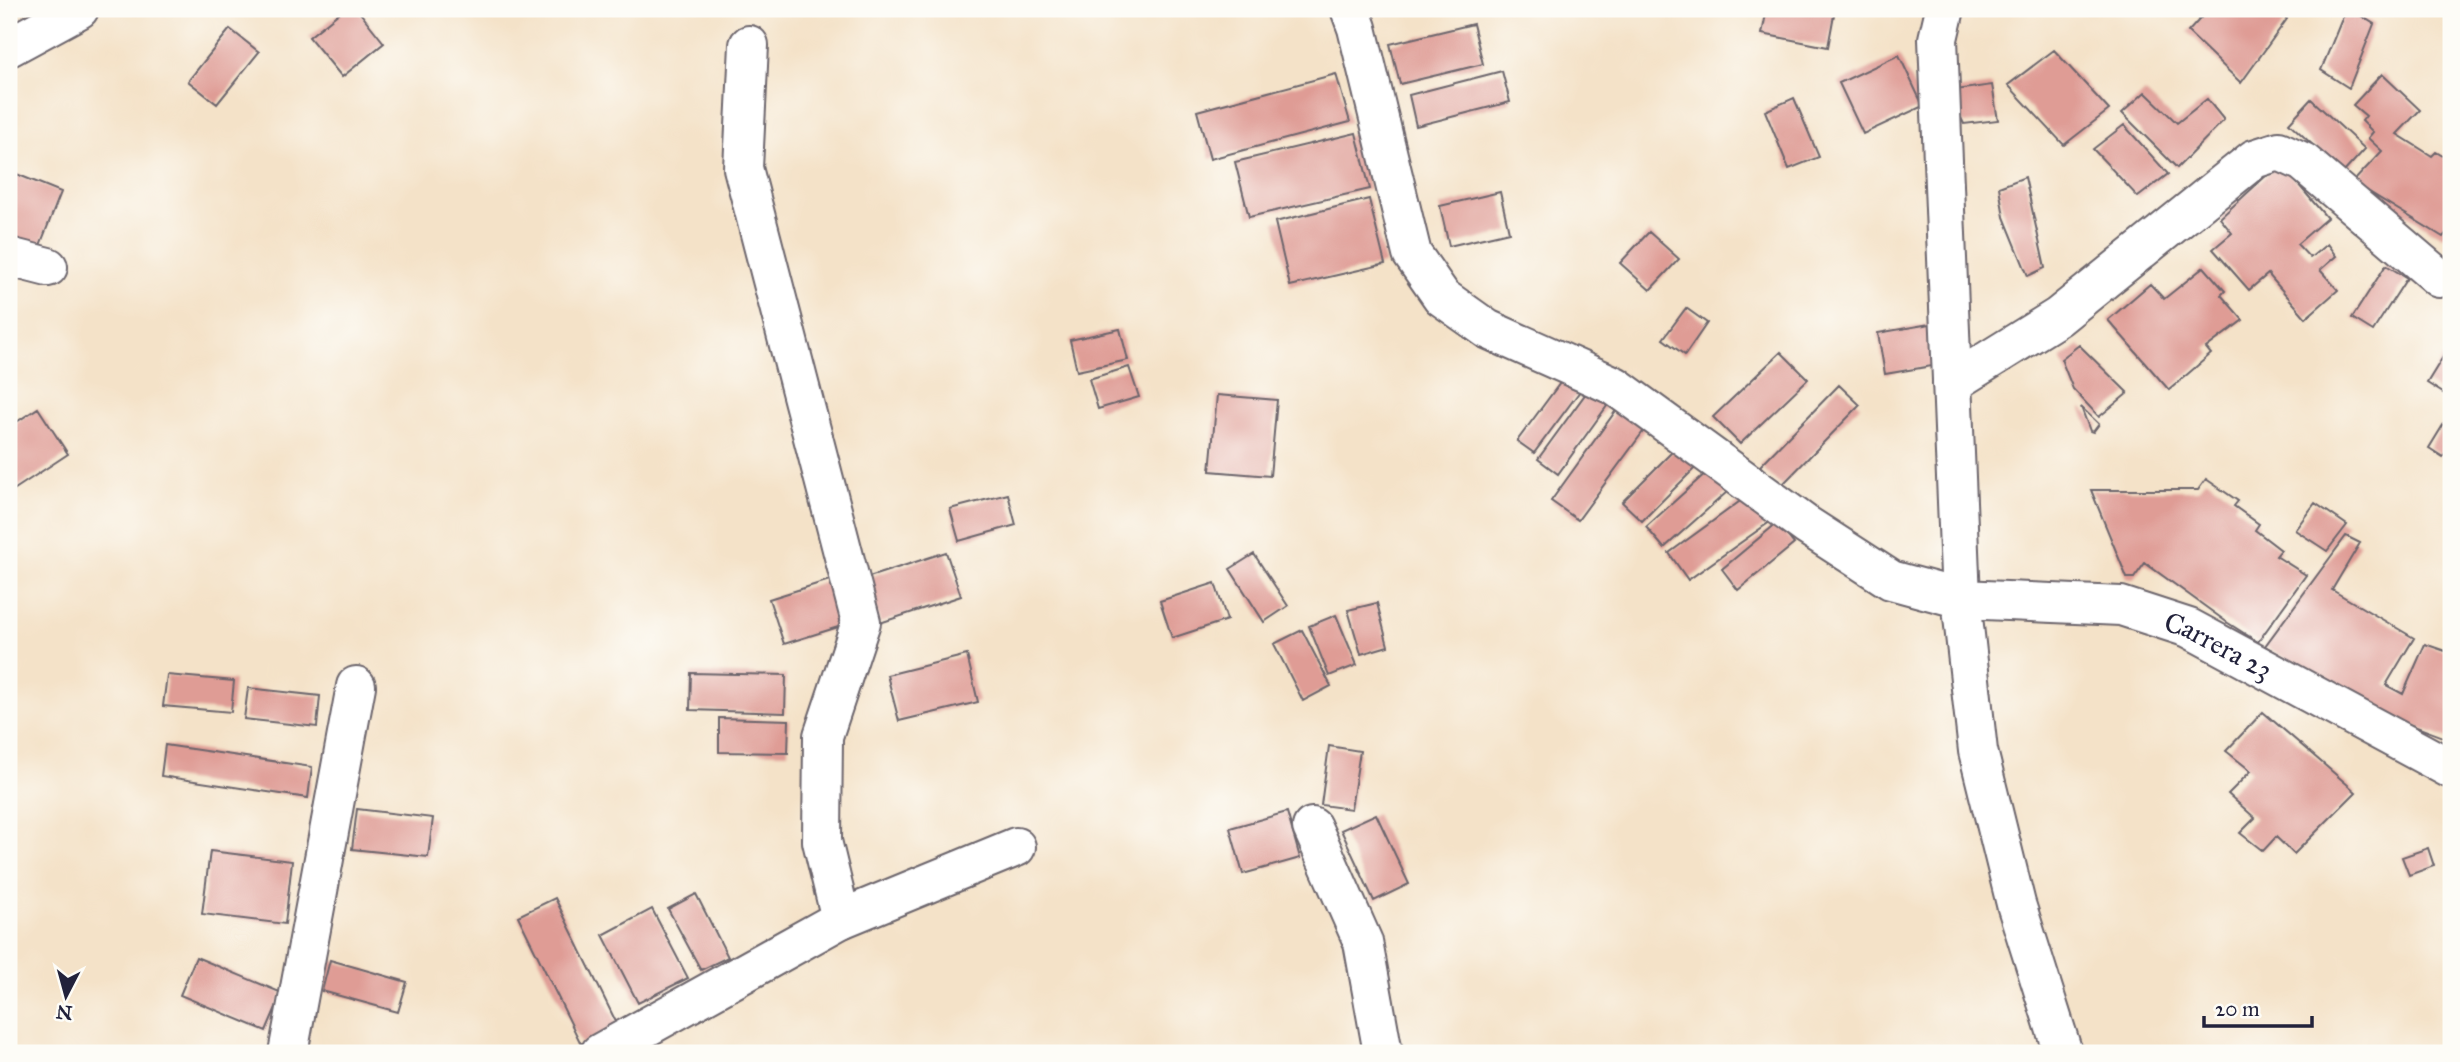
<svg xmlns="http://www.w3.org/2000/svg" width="2460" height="1062" font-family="'IM FELL Great Primer',serif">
<rect width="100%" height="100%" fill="#fdfcf7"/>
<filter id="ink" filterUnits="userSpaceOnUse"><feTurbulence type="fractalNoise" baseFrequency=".0143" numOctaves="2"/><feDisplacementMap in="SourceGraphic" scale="14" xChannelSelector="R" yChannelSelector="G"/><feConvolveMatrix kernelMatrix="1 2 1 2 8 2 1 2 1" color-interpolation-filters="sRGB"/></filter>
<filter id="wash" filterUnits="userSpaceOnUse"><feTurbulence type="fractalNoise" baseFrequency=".00686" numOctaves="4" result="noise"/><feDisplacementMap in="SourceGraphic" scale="28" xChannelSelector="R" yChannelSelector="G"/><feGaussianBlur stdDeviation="1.57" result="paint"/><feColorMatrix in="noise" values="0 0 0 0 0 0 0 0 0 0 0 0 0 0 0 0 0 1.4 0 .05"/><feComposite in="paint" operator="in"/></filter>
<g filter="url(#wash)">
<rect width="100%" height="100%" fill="#f4e2c8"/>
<g id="blocks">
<path fill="#df9c95" d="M344 9H357L384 43 342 77 309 37Z
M1767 9H1835L1828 47 1762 34Z
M2209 9H2273L2287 19 2241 83 2188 32Z
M2346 9H2350L2374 24 2349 88 2321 70Z
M1473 24 1483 64 1400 84 1390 44Z
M230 29 259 52 217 104 188 81Z
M2054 50 2109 110 2064 145 2008 85Z
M1899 55 1923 106 1863 134 1839 83Z
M1502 71 1510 102 1416 126 1409 95Z
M1336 74 1350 122 1210 159 1197 111Z
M2382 74 2420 110 2397 134 2432 156 2436 152 2451 161V228L2443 237 2353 182 2382 151 2368 138 2373 132 2362 121 2366 116 2353 105Z
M1992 85 1998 120 1964 124 1948 91Z
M2145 92 2177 123 2207 99 2224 120 2177 168 2122 113Z
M1794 98 1819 157 1789 169 1765 111Z
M2311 99 2365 149 2343 173 2289 123Z
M2124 125 2168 174 2138 197 2093 149Z
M1356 133 1370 189 1249 217 1235 162Z
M2280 163 2327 218 2297 244 2310 258 2327 244 2336 256 2320 270 2338 290 2306 318 2268 274 2249 290 2213 249 2232 233 2220 218Z
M9 171 61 192 35 258 9 248Z
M2025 177 2045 268 2028 276 2004 217 1999 187Z
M1500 192 1509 232 1449 246 1440 206Z
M1369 199 1385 264 1290 286 1275 222Z
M1649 232 1679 259 1650 290 1620 263Z
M2386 265 2407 278 2373 331 2352 318Z
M2204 267 2225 291 2221 295 2243 320 2206 348 2211 354 2169 390 2108 320 2150 284 2164 299Z
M1686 308 1707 323 1685 355 1663 339Z
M1930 324 1938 365 1885 374 1878 333Z
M1120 329 1128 360 1077 371 1070 340Z
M2451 344V398L2427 383Z
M2079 345 2128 393 2099 417 2073 389 2061 359Z
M1781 352 1808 379 1740 444 1713 417Z
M1129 367 1139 397 1098 409 1089 379Z
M1566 375 1583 387 1534 453 1517 441Z
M1592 385 1612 399 1558 474 1538 459Z
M1839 385 1860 405 1781 486 1760 466Z
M1217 395 1277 400 1270 476 1210 471Z
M1620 405 1648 425 1578 520 1551 501Z
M2081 407 2099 424 2093 432 2090 431Z
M38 408 68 454 9 493V427Z
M2451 412V447L2443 457 2429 448Z
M1677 447 1697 466 1642 521 1622 502Z
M1708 471 1727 492 1664 548 1646 527Z
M2206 479 2238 501 2234 506 2259 524 2255 530 2281 550 2276 556 2306 575 2258 642 2228 623 2145 563 2134 578H2127L2091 490H2198Z
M1008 494 1016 525 959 541 950 509Z
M1750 494 1771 521 1688 580 1669 553Z
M2315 503 2347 525 2327 551 2295 530Z
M1777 523 1794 544 1738 590 1722 569Z
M2346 536 2360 543 2332 590 2414 638 2386 685 2403 694 2425 644 2451 653V740L2382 714 2265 646Z
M946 552 961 596 880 623 866 578Z
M1254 554 1288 606 1264 622 1230 569Z
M836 578 851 623 784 644 769 599Z
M1215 583 1227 620 1172 638 1160 601Z
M1377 603 1388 646 1361 654 1348 610Z
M1336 615 1357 665 1329 676 1309 626Z
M1302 630 1331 686 1303 701 1274 644Z
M967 655 978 702 899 721 887 675Z
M691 673 786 675 785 713 690 710Z
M167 675 234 681 231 712 163 706Z
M248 688 320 696 317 727 244 719Z
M2263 712 2356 792 2294 854 2276 837 2263 851 2240 833 2255 818 2228 794 2251 771 2226 751Z
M719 718 789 720 788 753 719 752Z
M165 745 312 767 308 798 161 776Z
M1329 746 1360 751 1351 809 1321 805Z
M357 809 433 818 428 857 352 849Z
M1287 812 1300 858 1243 874 1230 828Z
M1376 814 1409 884 1374 901 1341 830Z
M2428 848 2434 866 2409 875 2402 857Z
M210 851 292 861 285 924 202 914Z
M696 894 728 957 701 970 668 909Z
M555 898 618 1026 581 1044 518 916Z
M652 909 688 978 638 1003 603 935Z
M196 957 282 993 266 1031 180 995Z
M330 960 407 982 398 1012 322 991Z"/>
</g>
</g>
<g filter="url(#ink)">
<use href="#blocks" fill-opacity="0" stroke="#6c656c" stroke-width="2"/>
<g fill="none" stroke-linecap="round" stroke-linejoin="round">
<g stroke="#6c656c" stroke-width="42">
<g id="street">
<path id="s1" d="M1350 9 1357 28 1412 254 1442 297 1487 329 1615 386 1806 525 1891 580 1961 599 2121 606 2189 628 2451 769"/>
<path d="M1945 9 1938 39 1961 599 1978 751 2016 904 2063 1053"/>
<path d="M749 45 743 168 861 622 823 736 822 841 841 919"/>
<path d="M9 47 79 9"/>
<path d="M9 257 48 267"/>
<path d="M1952 383 2058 317 2254 159 2279 151 2303 162 2439 278"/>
<path d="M1312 827 1363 942 1383 1053"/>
<path d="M288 1053 356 686"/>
<path d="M600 1053 841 919 1016 847"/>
</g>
</g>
<use href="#street" stroke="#fff" stroke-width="38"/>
</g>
</g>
<g text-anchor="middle" stroke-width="6" stroke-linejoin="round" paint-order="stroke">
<g font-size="28" fill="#22223b" stroke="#fdfcf7">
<text dy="10" stroke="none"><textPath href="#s1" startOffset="1176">Carrera 23</textPath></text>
</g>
</g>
<rect width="2460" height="1062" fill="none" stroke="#fdfcf7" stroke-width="35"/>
<g transform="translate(66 996) rotate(186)" stroke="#fdfcf7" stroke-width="5" paint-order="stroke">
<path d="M0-5L12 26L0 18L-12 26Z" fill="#22223b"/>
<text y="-10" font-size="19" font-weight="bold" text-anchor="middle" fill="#22223b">N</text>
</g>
<path d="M2204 1016v10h108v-10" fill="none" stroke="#22223b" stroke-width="3.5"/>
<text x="2215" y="1016" font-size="21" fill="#22223b" stroke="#fdfcf7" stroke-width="5" paint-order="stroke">20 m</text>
</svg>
